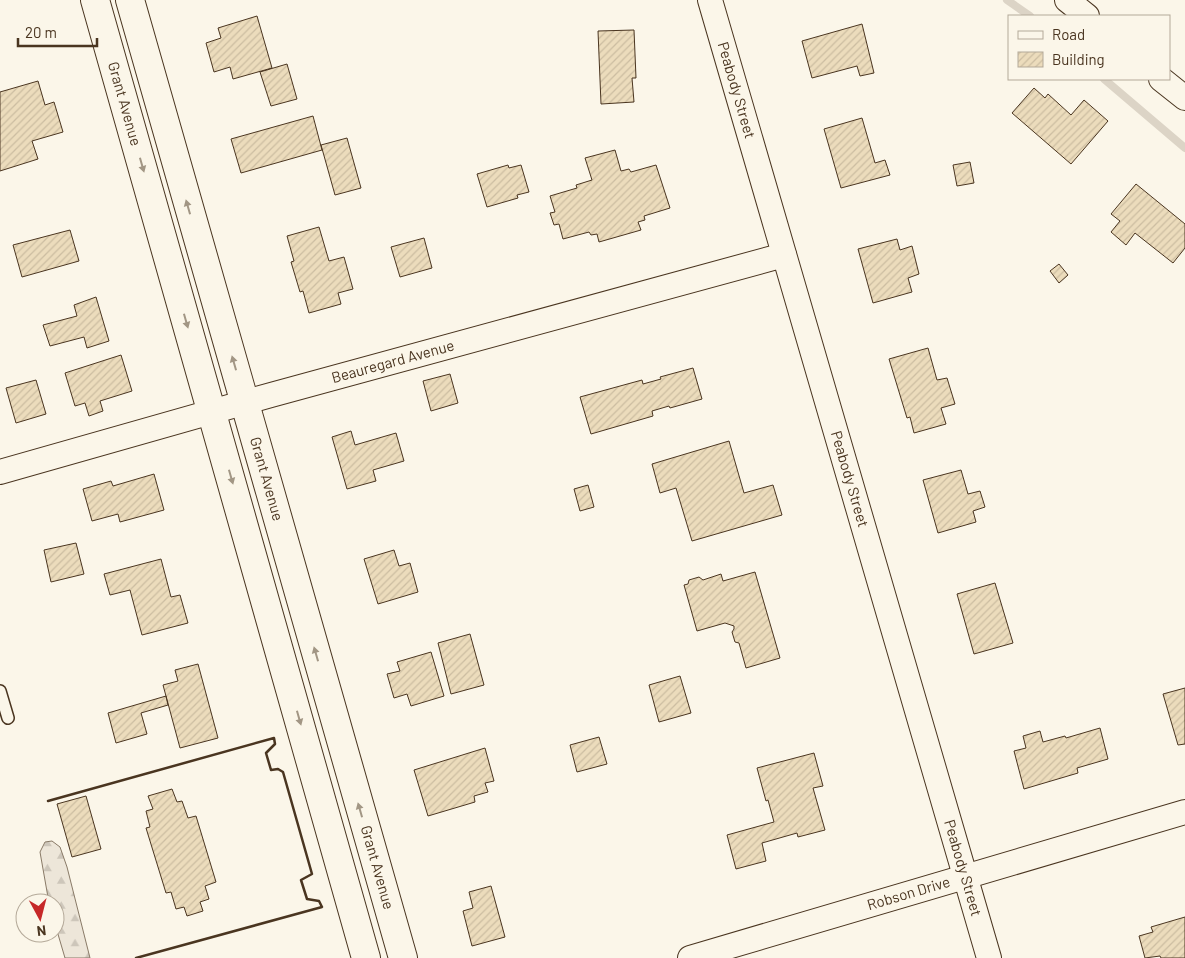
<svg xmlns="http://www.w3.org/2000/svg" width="1185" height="958" font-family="Barlow,sans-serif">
<defs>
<pattern id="forest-firs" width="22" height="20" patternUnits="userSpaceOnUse" patternTransform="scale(1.25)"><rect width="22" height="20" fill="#ede6d9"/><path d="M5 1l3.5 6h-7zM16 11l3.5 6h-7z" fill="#cdc6ba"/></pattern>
<pattern id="building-hatch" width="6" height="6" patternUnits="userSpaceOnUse" patternTransform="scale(1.25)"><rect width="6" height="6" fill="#ecdcbc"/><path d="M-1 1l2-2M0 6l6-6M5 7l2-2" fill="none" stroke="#ccbda1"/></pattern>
</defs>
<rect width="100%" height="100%" fill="#fbf6e9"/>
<path fill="url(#forest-firs)" stroke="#887966" d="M52 841 60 847 67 867 90 958H65L55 924V903H49L40 852 45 842Z"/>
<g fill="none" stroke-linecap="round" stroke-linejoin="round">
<path stroke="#dcd4c6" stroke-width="8" d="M1007 0 1030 16
M1104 79 1185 148"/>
</g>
<path fill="url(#building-hatch)" stroke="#4a3520" d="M257 16 272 68 233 79 230 67 214 72 206 43 221 38 218 28Z
M862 24 874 73 860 76 857 66 812 78 802 41Z
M634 30 636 78H632L634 102 601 104 598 31Z
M287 64 297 99 271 106 260 72Z
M38 81 45 105 54 102 63 132 32 141 38 159 0 171V92Z
M1034 88 1045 98 1048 94 1071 115 1084 100 1108 121 1071 164 1012 113Z
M313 116 322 150 241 173 231 139Z
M862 118 875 163 885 160 890 175 841 188 824 129Z
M347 138 361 188 335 195 321 145Z
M615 150 621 171 629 169 631 172 656 165 670 208 644 216 645 220 638 222 641 230 599 242 597 234 591 235 589 232 563 239 559 224 554 225 550 213 555 212 550 196 577 188 576 185 592 180 585 158Z
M970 162 974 183 957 186 953 165Z
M508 165 509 168 521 165 529 192 517 195 518 198 487 207 477 174Z
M1136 184 1185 224V248L1173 263 1135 233 1126 245 1111 232 1120 221 1111 214Z
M319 227 329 261 344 257 353 289 338 293 341 304 309 313 303 291 300 292 291 262 294 261 287 236Z
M70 230 79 261 22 277 13 245Z
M424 238 432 268 400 277 391 247Z
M897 239 900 250 912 246 919 274 908 278 912 292 873 303 858 249Z
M1059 264 1068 275 1059 283 1050 271Z
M96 297 109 341 87 348 84 337 50 346 43 325 77 316 74 305Z
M928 348 937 380 947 378 955 404 941 408 946 424 914 433 910 417 907 418 889 359Z
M121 355 132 391 100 401 103 411 89 416 85 403 75 406 65 373Z
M693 368 702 399 670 408 669 406 652 411 653 416 591 434 580 397 642 380 643 384 661 379 660 377Z
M450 374 458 403 431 411 423 381Z
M36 380 46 414 16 423 6 388Z
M351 431 355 445 396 433 404 461 373 470 376 481 347 489 332 437Z
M729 441 744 493 773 485 782 515 692 541 676 488 660 493 652 464Z
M961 470 968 494 980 491 985 507 973 511 976 522 938 533 923 480Z
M154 474 164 510 120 522 118 514 92 521 83 489 111 481 113 486Z
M588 485 594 507 580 511 574 489Z
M76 543 84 574 51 582 44 550Z
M394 550 399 566 410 563 418 592 378 604 364 559Z
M161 559 171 597 180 595 188 623 142 635 130 590 110 595 104 574Z
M755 572 780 658 746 668 739 643 735 642 732 632 734 629V626L725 623 697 631 684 585 688 584 689 580 699 577 703 580 721 574 723 581Z
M995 583 1013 643 974 654 957 594Z
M470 634 484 685 451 694 438 643Z
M431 652 444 696 411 706 407 694 394 698 387 674 400 671 397 662Z
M198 664 218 738 180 748 163 685 178 681 175 670Z
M680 676 691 713 659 722 649 685Z
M1185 688V744L1178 745 1163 694Z
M166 696 168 705 141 713 147 734 116 743 108 713Z
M1100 728 1108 759 1077 768 1078 773 1024 789 1014 751 1026 748 1023 736 1040 731 1043 742 1065 736 1066 738Z
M599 737 607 764 577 772 570 745Z
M485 748 494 781 485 783 488 792 474 796 475 802 428 816 414 770Z
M814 753 823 786 813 788 825 830 798 837 797 833 762 843 766 861 736 869 727 835 774 822 768 800 766 801 757 768Z
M172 789 177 802 182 801 188 818 196 816 216 882 205 886 209 899 200 902 203 911 187 916 184 907 176 909 171 892 166 893 146 828 150 827 146 811 153 809 148 796Z
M86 796 101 849 72 857 57 804Z
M491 886 505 937 472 946 463 911 473 908 469 892Z
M1185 917V958H1161L1160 956 1145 958 1139 936 1153 932 1151 927Z"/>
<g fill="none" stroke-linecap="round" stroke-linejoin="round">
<g stroke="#4a3520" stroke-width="14">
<path id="service" d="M0 691 8 718"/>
</g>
<g stroke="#4a3520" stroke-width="26">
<g id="minor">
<path id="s1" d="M710 0 989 958"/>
<path d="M1067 0 1087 16"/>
<path d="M1161 79 1185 98"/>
<path id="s2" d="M0 472 271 395 784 255"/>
<path id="s3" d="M690 958 1185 812"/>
</g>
</g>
<g stroke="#4a3520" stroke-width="30">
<g id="primary">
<path id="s4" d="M95 0 366 958"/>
<path id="s5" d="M130 0 403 958"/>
</g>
</g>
<use href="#service" stroke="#fbf6e9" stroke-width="11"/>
<use href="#minor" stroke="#fbf6e9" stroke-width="24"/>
<use href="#primary" stroke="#fbf6e9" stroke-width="28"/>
<path stroke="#4a3520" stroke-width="2.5" d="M48 801 274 738 275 744 266 753 271 770 278 769 283 772 312 874 301 880 307 899 319 901 322 907 136 958"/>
</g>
<defs><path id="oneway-solid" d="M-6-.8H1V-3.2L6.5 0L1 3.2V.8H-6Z" transform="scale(1.25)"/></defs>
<g fill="#a29684">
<use href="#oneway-solid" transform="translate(142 165) rotate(74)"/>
<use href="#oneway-solid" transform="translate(188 207) rotate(-106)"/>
<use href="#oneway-solid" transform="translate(186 321) rotate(74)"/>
<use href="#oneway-solid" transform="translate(234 363) rotate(-106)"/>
<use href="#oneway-solid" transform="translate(231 477) rotate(74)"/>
<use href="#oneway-solid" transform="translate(316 654) rotate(-106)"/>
<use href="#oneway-solid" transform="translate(299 718) rotate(74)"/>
<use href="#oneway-solid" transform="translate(360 810) rotate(-106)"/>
</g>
<g text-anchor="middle" stroke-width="4" stroke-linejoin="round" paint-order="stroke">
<g font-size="15" fill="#4a3520" stroke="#fbf6e9">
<text dy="5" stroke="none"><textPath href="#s1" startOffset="94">Peabody Street</textPath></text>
<text dy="5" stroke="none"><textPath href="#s4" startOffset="108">Grant Avenue</textPath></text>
<text dy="5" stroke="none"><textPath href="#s2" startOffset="408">Beauregard Avenue</textPath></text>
<text dy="5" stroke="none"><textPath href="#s5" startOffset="498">Grant Avenue</textPath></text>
<text dy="5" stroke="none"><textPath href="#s1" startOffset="499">Peabody Street</textPath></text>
<text dy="5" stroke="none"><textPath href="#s1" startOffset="904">Peabody Street</textPath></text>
<text dy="5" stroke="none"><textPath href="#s5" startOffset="902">Grant Avenue</textPath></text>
<text dy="5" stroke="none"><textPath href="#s3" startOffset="228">Robson Drive</textPath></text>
</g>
</g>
<rect x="1008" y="15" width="162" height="65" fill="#fbf6e9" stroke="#b4a999"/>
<rect x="1018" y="31" width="25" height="8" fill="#fbf6e9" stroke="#b4a999"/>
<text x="1052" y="40" font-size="15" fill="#4a3520">Road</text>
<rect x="1018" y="52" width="25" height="15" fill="url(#building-hatch)" stroke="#b4a999"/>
<text x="1052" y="65" font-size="15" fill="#4a3520">Building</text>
<g transform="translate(40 918) rotate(173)"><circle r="24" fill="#fbf6e9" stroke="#b4a999"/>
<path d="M0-4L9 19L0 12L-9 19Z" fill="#c62828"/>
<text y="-8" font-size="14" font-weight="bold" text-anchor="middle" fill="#4a3520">N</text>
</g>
<path d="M18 38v8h79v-8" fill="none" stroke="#4a3520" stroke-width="2.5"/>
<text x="25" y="38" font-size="15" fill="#4a3520" stroke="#fbf6e9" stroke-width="4" paint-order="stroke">20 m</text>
</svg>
